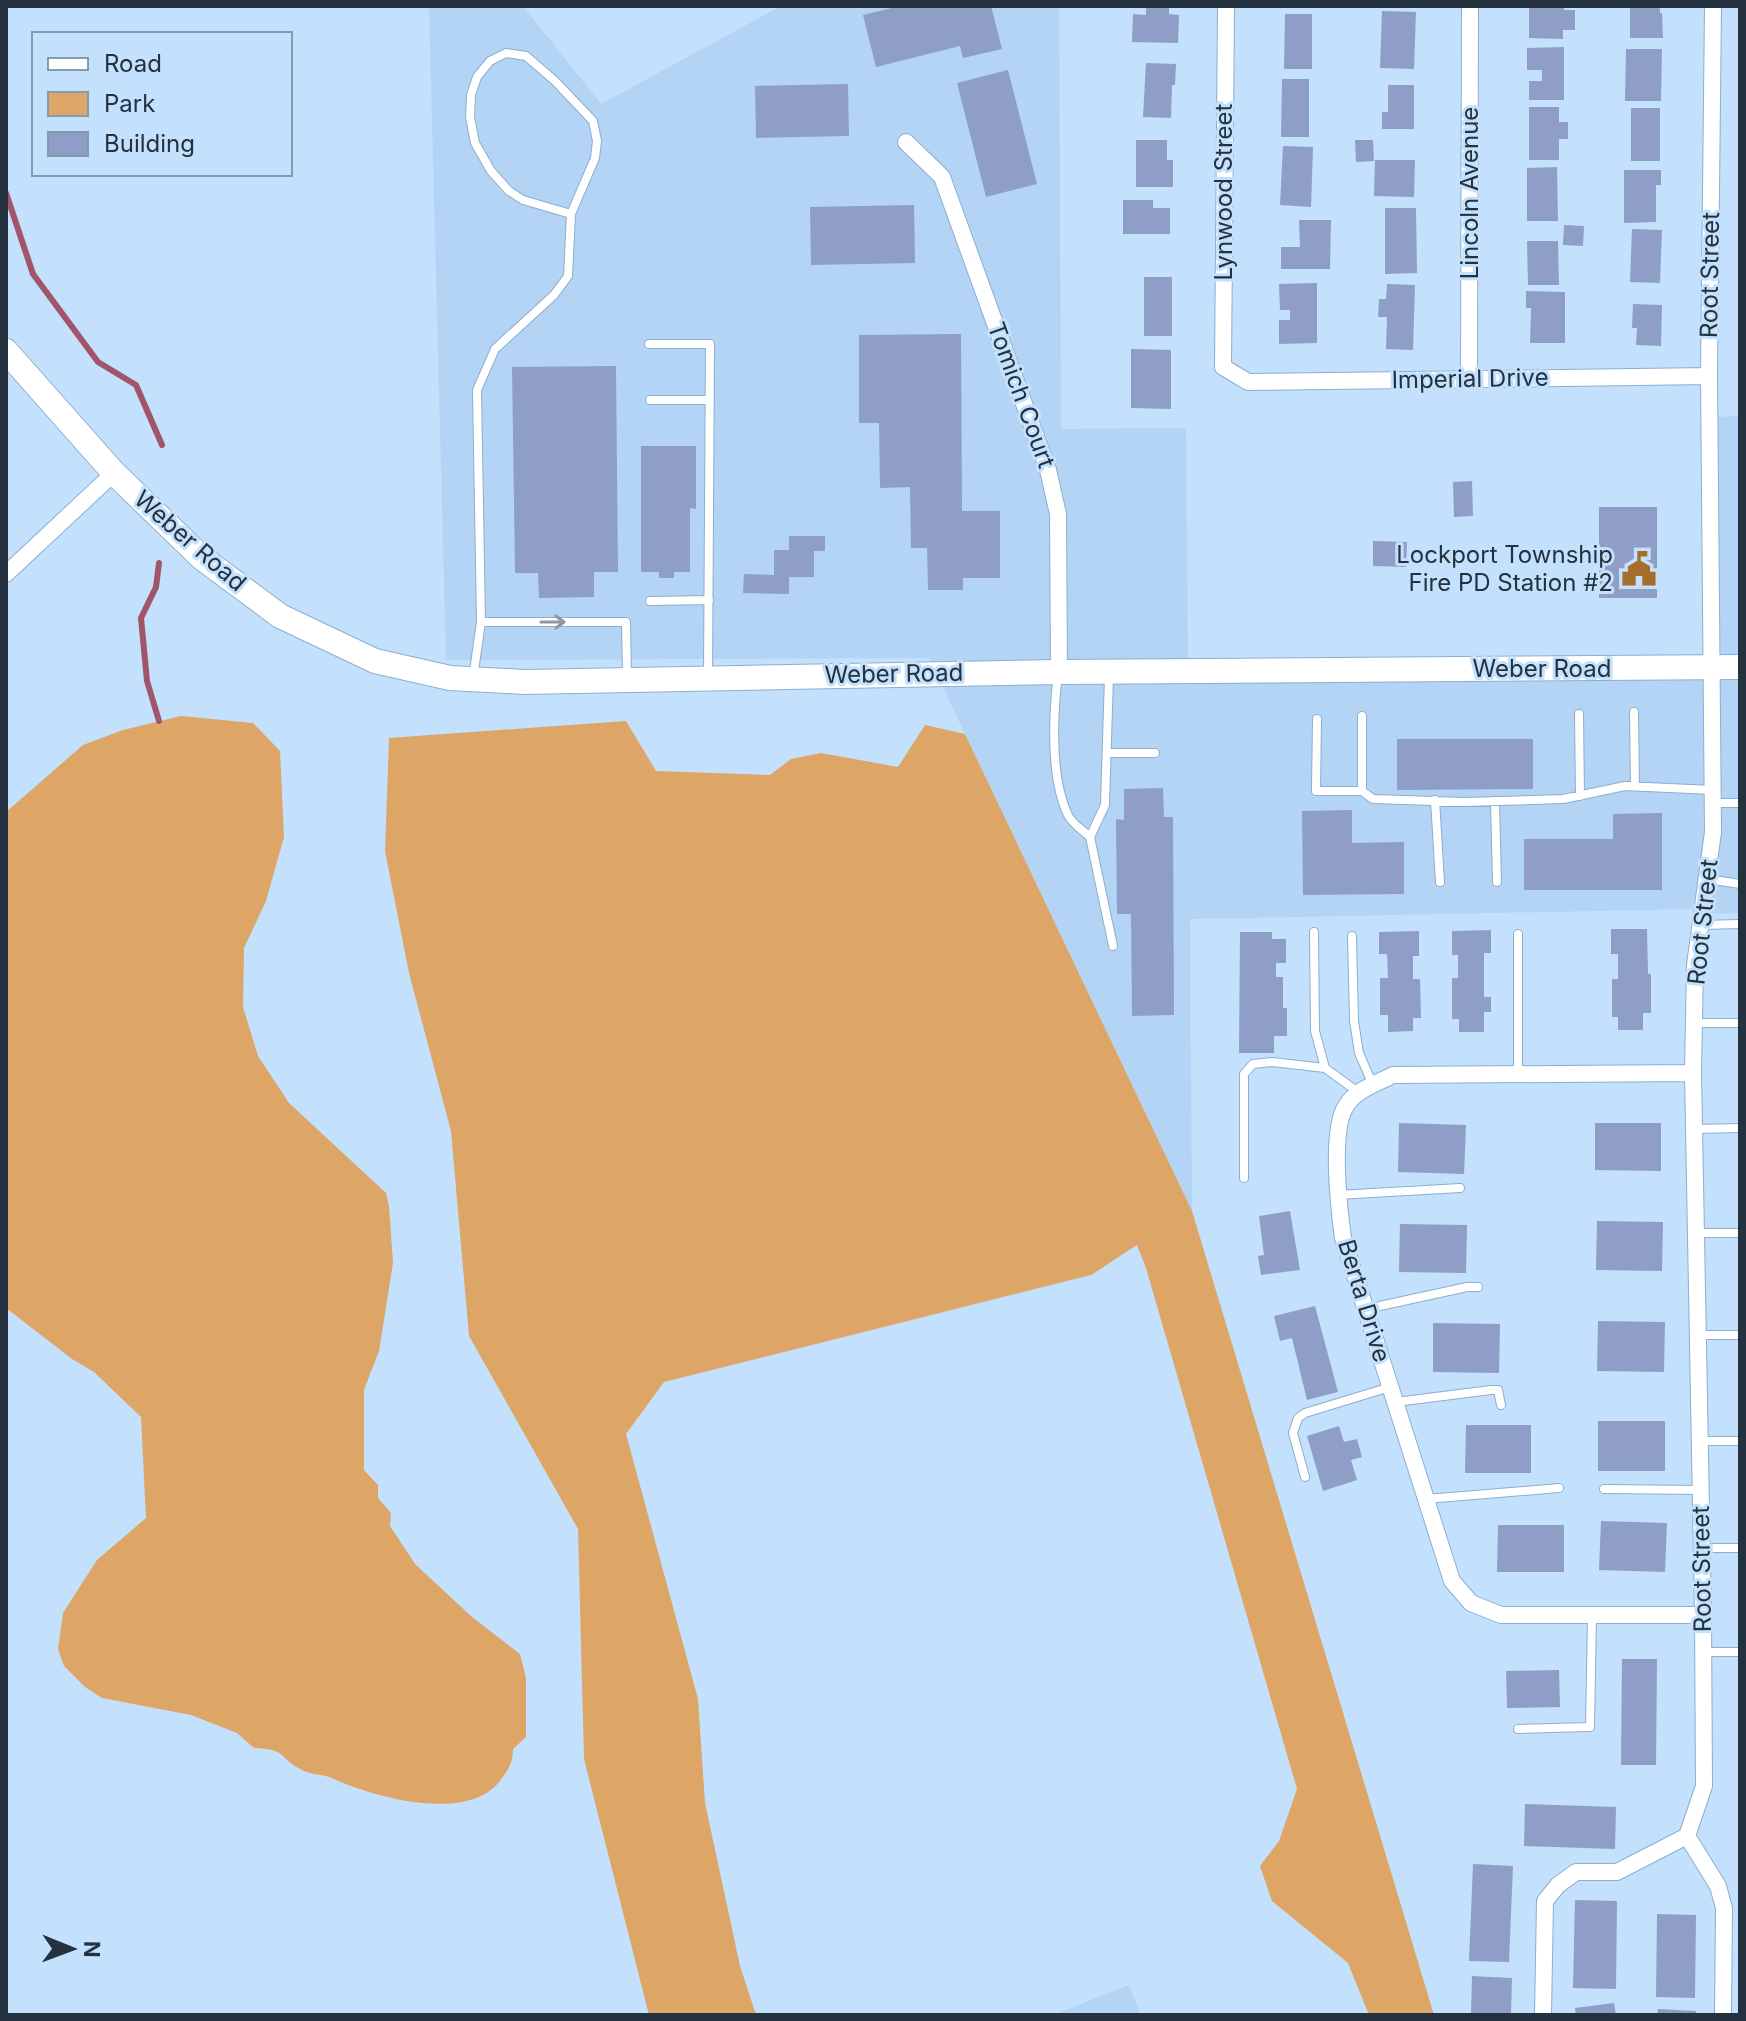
<svg xmlns="http://www.w3.org/2000/svg" width="1746" height="2021" font-family="Inter,sans-serif">
<rect width="100%" height="100%" fill="#c3e0fc"/>
<path fill="#b4d4f5" d="M429 6H523L601 104 781 6H1059L1061 429 1186 428 1188 675 1740 669V913L1708 914 1697 909 1190 919 1192 1211 929 658 446 660Z
M1740 416V662H1717L1715 417Z
M1129 1985 1141 2015H1053Z"/>
<path fill="#dda566" d="M181 716 253 723 280 751 284 837 266 901 244 948 243 1007 258 1056 289 1103 386 1193 389 1206 393 1263 379 1351 364 1390V1470L378 1485V1498L391 1513 390 1526 415 1564 472 1617 520 1654 526 1678V1737L513 1749C513 1764 508 1770 499 1782 466 1823 372 1797 332 1778 323 1774 311 1775 302 1770 278 1758 288 1749 254 1748L237 1733 191 1715 102 1698 85 1687 64 1666 58 1649 63 1613 97 1560 146 1518 141 1417 94 1372 72 1359 6 1308V812L83 745 123 730Z
M626 721 656 771 770 775 791 759 821 753 898 767 925 725 965 734 1192 1211 1434 2015H1369L1348 1963 1272 1901 1260 1866 1279 1841 1297 1789 1146 1268 1137 1245 1091 1275 664 1382 626 1434 698 1699 705 1803 740 1966 756 2015H649L584 1759 578 1529 469 1336 451 1131 409 973 385 851 389 738Z"/>
<g fill="none" stroke-linecap="round" stroke-linejoin="round">
<path stroke="#a1556a" stroke-width="6" d="M6 193 33 274 98 362 136 385 162 445
M159 563 156 587 141 618 147 681 159 721"/>
</g>
<path fill="#8f9ec7" d="M900 6H991L1002 49 963 58 960 46 876 67 863 15Z
M1146 6H1169V14L1179 15 1178 43 1132 42 1133 14 1146 15Z
M1529 6H1564V10H1575V30H1563V39L1529 38Z
M1630 6H1660V13H1662L1663 38H1630Z
M1382 11 1416 12 1414 69 1380 68Z
M1285 14H1312V69H1284Z
M1564 47V100H1529V81H1542V70H1527V48Z
M1626 49H1662L1661 101H1625Z
M1146 63 1176 64 1175 85H1172L1171 118 1143 117Z
M1008 70 1037 184 986 197 957 83Z
M1282 79H1309V137H1281Z
M848 84 849 136 756 138 755 86Z
M1388 85H1414V129H1382V112H1388Z
M1529 107H1559V122H1568V139H1559V160H1529Z
M1631 108H1660V161H1631Z
M1136 140H1167V160H1173V187H1136Z
M1355 140H1373L1374 161 1356 162Z
M1283 146 1313 147 1311 207 1280 205Z
M1375 160H1415L1414 197 1374 196Z
M1557 167 1558 221H1527V168Z
M1624 170H1661V185H1656V222L1624 223Z
M1123 200H1153V208H1170V234H1123Z
M914 205 915 263 811 265 810 207Z
M1385 208H1416L1417 273 1385 274Z
M1299 220H1331L1330 269H1281V247H1300Z
M1564 225 1584 226 1583 246 1563 245Z
M1632 229 1662 230 1660 283 1630 282Z
M1527 241H1558L1559 285H1528Z
M1144 277H1172V336H1144Z
M1317 283V343L1279 344V320H1290V310H1280L1279 284Z
M1387 284 1415 285 1413 350 1386 349 1387 317H1378L1379 299H1386Z
M1526 291 1565 292V343H1530L1531 308H1526Z
M1633 304 1662 305 1661 346 1636 345 1637 328H1632Z
M961 334 962 511H1000V578H963V590H928L927 548H911L910 487 880 488 879 423H859V335Z
M1131 349 1171 350V409L1131 408Z
M616 366 618 572H594V597L539 598 538 573H515L512 367Z
M641 446H696V509L690 508V572H674V578H659V572H641Z
M1472 481 1473 516 1454 517 1453 482Z
M1599 507H1657V598H1599Z
M789 536H825V551H814V577H789V594L743 593 744 574 774 575V550H789Z
M1373 541 1407 542 1406 567 1373 566Z
M1397 739H1533V789L1397 790Z
M1163 788 1164 817H1173L1174 1015 1132 1016 1131 914H1117L1116 819 1124 820V789Z
M1352 810V843L1404 842V894L1303 895 1302 811Z
M1662 813V890H1524V839H1613V814Z
M1611 929H1647L1648 974H1651V1013H1643V1030H1618V1017H1612V979H1618V954H1611Z
M1491 930V953H1484V997H1491V1012H1484V1032H1459V1019H1452V978H1458V955H1452V931Z
M1419 931V956H1413V979H1420L1421 1018H1413V1031L1388 1032V1015H1380V978H1388L1387 954H1379V932Z
M1240 932H1272V939H1286V963H1276V977H1283V1008H1287V1036H1274V1053H1239Z
M1399 1123 1466 1125 1464 1174 1398 1172Z
M1595 1123H1661V1171L1595 1170Z
M1290 1211 1300 1270 1261 1275 1258 1256 1264 1255 1259 1216Z
M1597 1221 1663 1222 1662 1271 1596 1270Z
M1400 1224 1467 1225 1466 1273 1399 1272Z
M1315 1306 1338 1392 1307 1400 1292 1338 1280 1341 1274 1316Z
M1598 1321 1665 1322 1664 1372 1597 1371Z
M1433 1323 1500 1324 1499 1373 1433 1372Z
M1598 1421H1665V1471H1598Z
M1466 1425H1531V1473H1465Z
M1339 1426 1344 1442 1357 1439 1362 1457 1351 1460 1357 1480 1323 1491 1307 1436Z
M1601 1521 1667 1523 1665 1572 1599 1570Z
M1498 1525H1564V1572H1497Z
M1622 1659H1657L1656 1765H1621Z
M1559 1670 1560 1707 1507 1708 1506 1671Z
M1525 1804 1616 1807 1615 1849 1524 1846Z
M1473 1864 1513 1866 1509 1962 1469 1961Z
M1575 1900 1617 1901 1616 1989 1573 1988Z
M1657 1914 1696 1915 1695 1998 1656 1997Z
M1472 1976 1512 1978 1511 2015H1471Z
M1614 2003 1616 2015H1576L1575 2008Z
M1658 2009 1696 2011V2015H1657Z"/>
<g fill="none" stroke-linecap="round" stroke-linejoin="round">
<g stroke="#8caed0" stroke-width="10">
<path id="lane" d="M649 344H710L708 677
M650 400H710
M650 601 709 600
M481 622H626L627 676
M1058 674C1053 714 1050 778 1068 815 1072 824 1083 830 1090 837L1105 805 1109 676
M473 678 481 622 477 390 495 349 554 295 568 276 571 214 595 158 597 141 593 121 555 81 526 56 506 53 490 61 477 77 471 95 470 117 475 143 491 171 509 191 523 200 571 214
M1634 712 1635 786
M1579 714 1580 796
M1362 716V791
M1317 719 1316 791H1362L1373 799 1465 802 1563 799 1625 786 1713 790
M1108 753H1155
M1435 800 1440 882
M1495 801 1497 882
M1713 803H1740
M1090 837 1113 946
M1707 879 1740 884
M1701 925 1740 924
M1314 932 1315 1031 1325 1068 1358 1092
M1352 936 1354 1021 1359 1053 1373 1085
M1694 1023H1740
M1518 1074V934
M1695 1129 1740 1128
M1244 1178V1074L1253 1064 1272 1062 1325 1068
M1337 1195 1460 1188
M1697 1233H1740
M1366 1309 1467 1287H1478
M1699 1335H1740
M1396 1402 1491 1390H1498L1501 1405
M1700 1441H1740
M1305 1477 1293 1433 1298 1418 1305 1413 1390 1387
M1604 1489 1701 1490
M1426 1499 1559 1488
M1702 1548H1740
M1703 1652H1740
M1518 1729 1590 1727 1592 1615"/>
</g>
<g stroke="#8caed0" stroke-width="18">
<path id="street" d="M1226 6 1223 367 1248 382 1709 376
M906 142 942 177 1048 470 1058 514 1059 672
M1469 380 1470 6
M6 574 114 473
M1693 1073 1393 1075C1378 1083 1355 1090 1346 1106 1330 1130 1339 1209 1343 1238L1452 1581 1471 1603 1501 1615H1703
M1687 1836 1704 1786 1703 1615 1693 1073 1695 965 1713 832 1709 376 1713 6
M1687 1836 1718 1886 1724 1908 1723 2015
M1543 2015 1545 1901 1558 1885 1576 1872H1617L1687 1836"/>
</g>
<g stroke="#8caed0" stroke-width="26">
<path id="secondary" d="M6 351 114 473 202 558 280 616 375 661 450 678 525 682 1059 672 1740 667"/>
</g>
<use href="#lane" stroke="#fff" stroke-width="8"/>
<use href="#street" stroke="#fff" stroke-width="16"/>
<use href="#secondary" stroke="#fff" stroke-width="24"/>
</g>
<defs><path id="oneway-shaft" d="M-6 0H5M1.5-3L5.5 0L1.5 3" fill="none" stroke-width="1.6" stroke-linecap="round" stroke-linejoin="round" transform="scale(2)"/></defs>
<use stroke="#9298a0" href="#oneway-shaft" transform="translate(553 622)"/>
<defs>
<g id="civic-bare" transform="scale(2.76)"><path d="M-.6-6.5H3V-4.5H.6V-3L4-1V1h2V6H-6V1h2V-1L-.6-3ZM-1.2 2.5V6h2.4V2.5Z" fill="#a46d28" stroke="#c3e0fc" stroke-width="2.5" paint-order="stroke"/></g>
</defs>
<g fill-rule="evenodd">
<use href="#civic-bare" x="1639" y="569"/>
</g>
<g text-anchor="middle" stroke-width="6" stroke-linejoin="round" paint-order="stroke">
<g font-size="24" fill="#243240" stroke="#c3e0fc">
<text transform="translate(1224 192) rotate(-90)" y="8">Lynwood Street</text>
<text transform="translate(1470 193) rotate(-90)" y="8">Lincoln Avenue</text>
<text transform="translate(1710 275) rotate(-89)" y="8">Root Street</text>
<text transform="translate(1470 379) rotate(-1)" y="8">Imperial Drive</text>
<text transform="translate(1021 395) rotate(70)" y="8">Tomich Court</text>
<text transform="translate(190 541) rotate(41)" y="8">Weber Road</text>
<text x="1542" y="677">Weber Road</text>
<text transform="translate(894 674) rotate(-1)" y="8">Weber Road</text>
<text transform="translate(1703 922) rotate(-84)" y="8">Root Street</text>
<text transform="translate(1364 1301) rotate(73)" y="8">Berta Drive</text>
<text transform="translate(1702 1569) rotate(-91)" y="8">Root Street</text>
</g>
<g font-size="24" fill="#243240" stroke="#c3e0fc" text-anchor="end">
<text x="1613" y="563">Lockport Township<tspan x="1613" dy="28">Fire PD Station #2</tspan></text>
</g>
</g>
<rect width="1746" height="2021" fill="none" stroke="#243240" stroke-width="16"/>
<rect x="32" y="32" width="260" height="144" fill="#c3e0fc" stroke="#839ab1" stroke-width="2"/>
<rect x="48" y="58" width="40" height="12" fill="#ffffff" stroke="#839ab1" stroke-width="2"/>
<text x="104" y="72" font-size="24" fill="#243240">Road</text>
<rect x="48" y="92" width="40" height="24" fill="#dda566" stroke="#839ab1" stroke-width="2"/>
<text x="104" y="112" font-size="24" fill="#243240">Park</text>
<rect x="48" y="132" width="40" height="24" fill="#8f9ec7" stroke="#839ab1" stroke-width="2"/>
<text x="104" y="152" font-size="24" fill="#243240">Building</text>
<g transform="translate(72 1949) rotate(91)" stroke="#c3e0fc" stroke-width="6" paint-order="stroke">
<path d="M0-6L14 30L0 20L-14 30Z" fill="#243240"/>
<text y="-12" font-size="22" font-weight="bold" text-anchor="middle" fill="#243240">N</text>
</g>
</svg>
